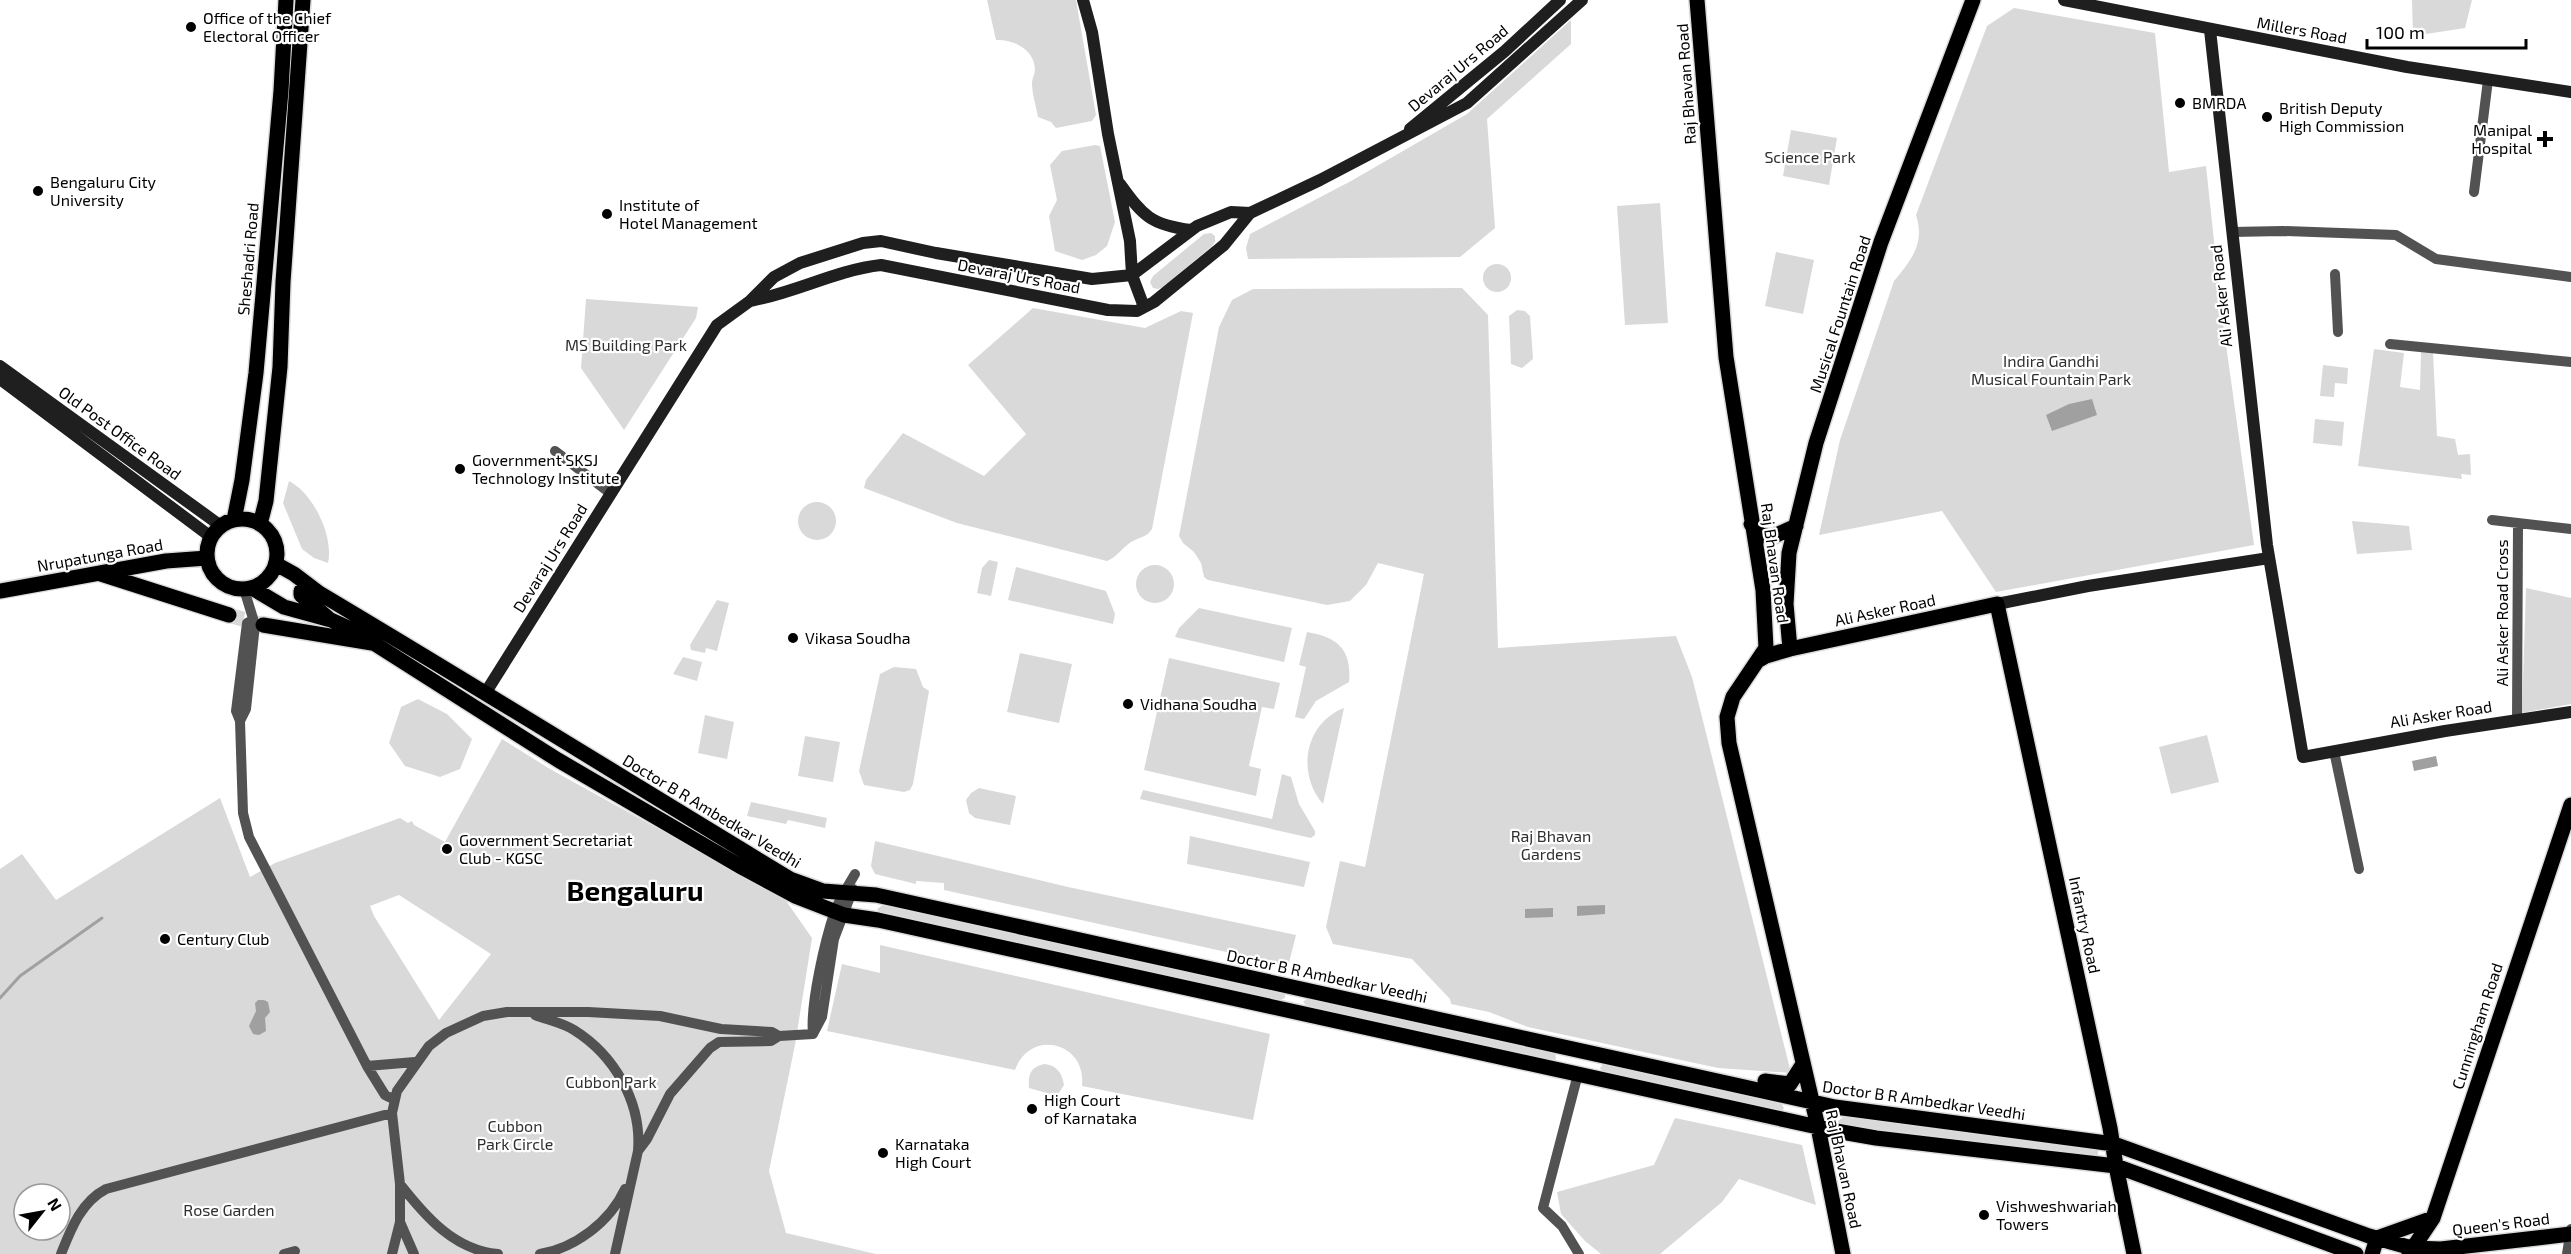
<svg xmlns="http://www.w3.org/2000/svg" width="2571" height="1254" font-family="'Exo 2',sans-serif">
<rect width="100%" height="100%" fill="#fff"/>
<path fill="#d9d9d9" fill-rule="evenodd" d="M987 0H1076L1096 115 1092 121 1056 128 1051 122 1038 117C1036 106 1032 94 1032 83 1032 78 1035 74 1035 69 1034 49 1013 39 996 40Z
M2412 0H2472L2465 28 2413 36Z
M2014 8 2155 33 2169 172 2206 166 2222 316 2254 545 1996 592 1942 511 1819 535 1840 440 1894 281C1912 259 1925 244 1916 215L1987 26Z
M1571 20V44L1487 119 1495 228 1460 257 1248 259 1246 248 1250 234 1351 181 1467 114Z
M1791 130 1837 138 1829 185 1783 176Z
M1095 145 1100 146 1115 222 1107 246 1096 255 1082 260 1055 251 1049 216 1057 200 1050 165 1062 151Z
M1660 203 1668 323 1625 325 1617 206Z
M1211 233 1215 236V242L1211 247 1163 287 1158 289 1153 288 1150 282 1153 276 1204 234Z
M1776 252 1814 260 1803 314 1765 306Z
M1483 278a14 14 0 1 1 28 0a14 14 0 1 1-28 0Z
M1462 288 1488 315 1498 648 1676 636 1692 677 1791 1073 1718 1068 1528 1027 1489 1012 1451 1004 1450 999 1412 959 1333 944 1326 927 1340 861 1365 867 1424 574 1378 563 1366 585 1350 601 1327 605 1208 580 1204 577 1201 563 1194 552 1183 543 1179 536 1219 327 1232 300 1253 289Z
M586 299 698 307 696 318 624 430 581 368Z
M1033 308 1145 328 1181 311 1193 313 1152 529C1146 538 1139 537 1131 542 1122 548 1117 557 1107 561L957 523 864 488 866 480 903 433 984 476 1026 434 968 365Z
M1517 310 1525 311 1530 316 1533 359 1522 368 1511 364 1509 316Z
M2374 349 2404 353 2400 387 2420 390 2421 352H2433L2437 436 2455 439 2458 455 2470 454 2471 475 2461 474 2462 479 2358 466Z
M2323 365 2348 368 2347 384 2335 383 2334 397 2320 396Z
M2315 419 2344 422 2342 446 2313 443Z
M289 481C313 493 334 536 328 563L314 558 302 549 283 503Z
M798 521a19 19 0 1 1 38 0a19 19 0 1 1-38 0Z
M2352 521 2409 526 2412 550 2357 554Z
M989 560 998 562 991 596 977 593 982 568Z
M1136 584a19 19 0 1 1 38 0a19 19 0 1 1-38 0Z
M1016 567 1106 591 1115 614 1113 624 1008 600Z
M2526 588 2571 598V704L2522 713Z
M717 600 729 603 717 651 706 648 705 653 691 650 690 645Z
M1199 608 1292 628 1284 662 1175 637 1179 628Z
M1307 632C1337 637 1352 649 1349 682L1316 701 1304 719 1295 717 1306 667 1299 665Z
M1020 653 1072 664 1059 723 1007 712Z
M683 657 702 662 697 681 673 674Z
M1169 658 1280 683 1274 709 1262 707 1249 766 1261 769 1256 796 1144 770Z
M894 667 916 669 923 687 929 691 913 784 910 790 904 792 864 785 859 771 880 674Z
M418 699 447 714 472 739 460 769 440 777 405 766 389 743 401 707Z
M1344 708 1323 804C1296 773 1305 723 1344 708Z
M705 715 734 722 727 759 698 753Z
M2207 735 2219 782 2171 794 2159 747Z
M805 736 840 742 833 782 798 776Z
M502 739 550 769 784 898 812 938 795 1045 769 1171 786 1233 876 1254H0V869L22 854 56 900 220 798 250 877 275 863 400 818 408 823 412 821 414 825 445 842ZM399 895 491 954 439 1020 374 916 370 906ZM24 1194H60V1230H24Z
M1282 774 1291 777 1299 804 1315 831V835L1311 838 1140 799 1143 790 1272 819Z
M979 788 1016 796 1010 825 975 818 969 813 966 800 971 793Z
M751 802 827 818 825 828 788 820 786 824 747 816Z
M1190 836 1310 862 1304 887 1187 864Z
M875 841 1068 887 1296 935 1289 963 1286 965 944 890V883L916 881V884L875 874 871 866Z
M883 905 1281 991 1285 994V998L1280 1000 881 914 877 909Z
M880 945 1270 1034 1253 1120 1082 1086C1087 1042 1030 1028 1015 1070L827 1031 842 964 880 973Z
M1307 998 1555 1052 1556 1059 1553 1061 1308 1007 1303 1002Z
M1604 1063 1781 1103 1784 1108 1781 1112 1603 1072 1600 1068Z
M1044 1064C1057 1065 1062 1073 1064 1085L1057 1096 1029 1088C1028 1075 1030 1067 1044 1064Z
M1843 1117 2098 1146V1157L1841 1126 1837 1122Z
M1675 1118 1802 1145 1816 1205 1739 1179 1722 1202 1660 1254H1601L1585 1241 1561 1214 1557 1192 1654 1165Z"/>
<path fill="#a0a0a0" d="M2092 399 2097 415 2052 431 2046 415 2069 404Z
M2436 756 2438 766 2414 771 2412 761Z
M1605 905V914L1577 916V906Z
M1553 908V917L1525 918V909Z
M258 1000H264L268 1002 270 1012 265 1018 266 1031 259 1035 253 1034 249 1026 256 1011 255 1003Z"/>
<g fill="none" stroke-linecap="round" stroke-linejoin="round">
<path stroke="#a0a0a0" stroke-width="3" d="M0 998 20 976 102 918"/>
<path stroke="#d9d9d9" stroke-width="15" stroke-dasharray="15 8" stroke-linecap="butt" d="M229 615 263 625"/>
<g stroke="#dbdbdb" stroke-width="18">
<path id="primary" d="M1697 0 1726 357 1763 590 1766 648 1733 697 1727 717 1729 743 1818 1127 1843 1254
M207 554a35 35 0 1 1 70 0a35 35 0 1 1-70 0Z
M234 520 242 480 256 373 281 91 286 0
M260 524 266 501 280 367 283 282 303 0
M1751 524 1760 535 1772 537 1796 526
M276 564 294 574 319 593C477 687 633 784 790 879L823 891 876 895 1835 1107 2114 1144 2369 1236 2412 1248 2441 1249 2571 1234
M101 574 229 615
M252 588 284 607 331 620 353 630 558 760 743 868 795 896 844 915 878 920 1836 1131 1876 1138 2116 1166 2356 1254
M0 591 166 561 207 558
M318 592 309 590 301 591V595L328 618
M263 625 372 643
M1790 649 1786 604 1789 553 1816 443 1881 242 1973 0
M1759 660 1766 656 1790 649 1997 604 2110 1128 2116 1166 2134 1254
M1765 1081 1790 1084 1803 1064
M2377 1238 2433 1218
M2372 1254 2377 1238
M2409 1254 2433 1218 2571 805"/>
</g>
<path stroke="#525252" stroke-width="10" d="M2474 192 2488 80
M2232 232 2283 231 2396 235 2436 259 2571 277
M2335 274 2338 332
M2390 344 2571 362
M555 451 610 493
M2492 520 2571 529
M252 620 247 623 236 711 240 721 243 813 249 837 367 1066 385 1095 395 1100
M2517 720 2518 523
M240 721 246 709 255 625 244 589
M2334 751 2359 869
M535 1015C548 1020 563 1023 574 1030 614 1055 642 1102 638 1151L615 1254
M813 1034C810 1004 825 940 835 911 840 898 848 886 855 874
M813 1034 822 1017 834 939 853 889
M367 1066 415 1062
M1578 1074 1543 1208 1562 1226 1579 1254
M638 1151 647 1139 670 1094 710 1048 719 1042 771 1041 779 1036 813 1034
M400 1184C425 1216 454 1250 498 1254
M400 1222 414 1254
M61 1254C71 1229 81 1202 106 1189L392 1113
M284 1254 295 1251
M392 1254 400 1222V1184L392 1113 397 1091 429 1046 446 1033 483 1016 507 1012H588L660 1016 721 1029 772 1032 779 1036
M540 1254C575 1248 610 1222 625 1189
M2567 1254 2571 1229"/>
<path stroke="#1f1f1f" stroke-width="12" d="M1083 0 1092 32 1108 134 1130 241 1132 275 1144 307
M2064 0 2407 67 2571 92
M2210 30 2267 545 2303 757 2445 731 2571 712
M1410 129 1505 51 1560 0
M1120 184C1143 216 1151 225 1191 230
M750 301C795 293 836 270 881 265L1108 310 1137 311 1154 302 1224 245 1250 213 1320 180 1467 103 1582 0
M0 366 221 526
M0 379 211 537
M1997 604 2088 586 2269 558
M486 692 717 325 750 301 774 277 800 263 863 243 881 241 936 253 1092 279 1132 275 1197 226 1231 212 1250 213"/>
<use href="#primary" stroke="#000" stroke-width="15"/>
</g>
<g fill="#000" stroke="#fff" stroke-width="2">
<circle cx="191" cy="27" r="6"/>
<circle cx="2180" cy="103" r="6"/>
<circle cx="2267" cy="117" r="6"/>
<path d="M2542 130h6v6h6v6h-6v6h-6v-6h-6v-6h6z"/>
<circle cx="38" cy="191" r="6"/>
<circle cx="607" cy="214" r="6"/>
<circle cx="460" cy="469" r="6"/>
<circle cx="793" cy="638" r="6"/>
<circle cx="1128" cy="704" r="6"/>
<circle cx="447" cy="849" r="6"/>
<circle cx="165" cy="939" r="6"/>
<circle cx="1032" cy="1109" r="6"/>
<circle cx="883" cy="1153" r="6"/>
<circle cx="1984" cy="1215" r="6"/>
</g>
<g text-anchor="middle" stroke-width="4.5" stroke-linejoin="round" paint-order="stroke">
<g font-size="16" fill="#000" stroke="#fff" text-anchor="start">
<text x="203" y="24">Office of the Chief<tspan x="203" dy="18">Electoral Officer</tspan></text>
<text x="2192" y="109">BMRDA</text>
<text x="2279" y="114">British Deputy<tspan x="2279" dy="18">High Commission</tspan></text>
<text x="2532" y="136" text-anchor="end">Manipal<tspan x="2532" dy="18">Hospital</tspan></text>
<text x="50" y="188">Bengaluru City<tspan x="50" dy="18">University</tspan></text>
<text x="619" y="211">Institute of<tspan x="619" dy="18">Hotel Management</tspan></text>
<text x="472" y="466">Government SKSJ<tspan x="472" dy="18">Technology Institute</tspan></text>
<text x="805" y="644">Vikasa Soudha</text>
<text x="1140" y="710">Vidhana Soudha</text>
<text x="459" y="846">Government Secretariat<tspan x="459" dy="18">Club - KGSC</tspan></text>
<text x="177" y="945">Century Club</text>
<text x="1044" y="1106">High Court<tspan x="1044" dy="18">of Karnataka</tspan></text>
<text x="895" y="1150">Karnataka<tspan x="895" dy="18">High Court</tspan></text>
<text x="1996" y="1212">Vishweshwariah<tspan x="1996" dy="18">Towers</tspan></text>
</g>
<g font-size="16" fill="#000" stroke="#fff">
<text transform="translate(2302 30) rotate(10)" y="6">Millers Road</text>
<text transform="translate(1458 68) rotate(-40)" y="6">Devaraj Urs Road</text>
<text transform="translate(1686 84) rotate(-94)" y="6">Raj Bhavan Road</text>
<text transform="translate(248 259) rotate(-85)" y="6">Sheshadri Road</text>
<text transform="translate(1019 276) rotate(11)" y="6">Devaraj Urs Road</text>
<text transform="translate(2221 296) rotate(-96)" y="6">Ali Asker Road</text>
<text transform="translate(1840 314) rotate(-72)" y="6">Musical Fountain Road</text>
<text transform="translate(120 433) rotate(36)" y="6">Old Post Office Road</text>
<text transform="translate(100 555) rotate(-10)" y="6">Nrupatunga Road</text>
<text transform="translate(550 558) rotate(-58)" y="6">Devaraj Urs Road</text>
<text transform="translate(1775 563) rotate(82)" y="6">Raj Bhavan Road</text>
<text transform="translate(1885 610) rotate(-12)" y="6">Ali Asker Road</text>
<text transform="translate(2502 613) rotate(-90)" y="6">Ali Asker Road Cross</text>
<text transform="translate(2441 714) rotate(-9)" y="6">Ali Asker Road</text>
<text transform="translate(712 811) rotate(31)" y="6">Doctor B R Ambedkar Veedhi</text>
<text transform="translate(2085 925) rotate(78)" y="6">Infantry Road</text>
<text transform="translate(1327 976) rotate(12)" y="6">Doctor B R Ambedkar Veedhi</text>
<text transform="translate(2477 1026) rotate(-72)" y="6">Cunningham Road</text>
<text transform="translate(1924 1100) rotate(8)" y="6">Doctor B R Ambedkar Veedhi</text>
<text transform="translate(1844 1169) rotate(78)" y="6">Raj Bhavan Road</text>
<text transform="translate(2501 1224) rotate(-7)" y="6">Queen's Road</text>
</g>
<g font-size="16" fill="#303030" stroke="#fff">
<text x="1810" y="163">Science Park</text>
<text x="626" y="351">MS Building Park</text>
<text x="2051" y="367">Indira Gandhi<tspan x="2051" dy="18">Musical Fountain Park</tspan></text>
<text x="1551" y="842">Raj Bhavan<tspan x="1551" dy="18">Gardens</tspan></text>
<text x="611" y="1088">Cubbon Park</text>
<text x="515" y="1132">Cubbon<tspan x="515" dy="18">Park Circle</tspan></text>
<text x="229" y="1216">Rose Garden</text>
</g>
<g font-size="28" font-weight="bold" fill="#000" stroke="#fff">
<text x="635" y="901">Bengaluru</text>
</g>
</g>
<g transform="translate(42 1212) rotate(59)"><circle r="28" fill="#ffffff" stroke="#999999" stroke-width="1.5"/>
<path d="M0-4.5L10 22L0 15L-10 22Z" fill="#000000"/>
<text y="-9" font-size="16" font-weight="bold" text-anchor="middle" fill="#000000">N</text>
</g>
<path d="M2367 39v9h159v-9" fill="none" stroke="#000000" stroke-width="3"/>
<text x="2376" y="39" font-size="18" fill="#000000" stroke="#ffffff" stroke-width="4.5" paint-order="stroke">100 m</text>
</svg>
